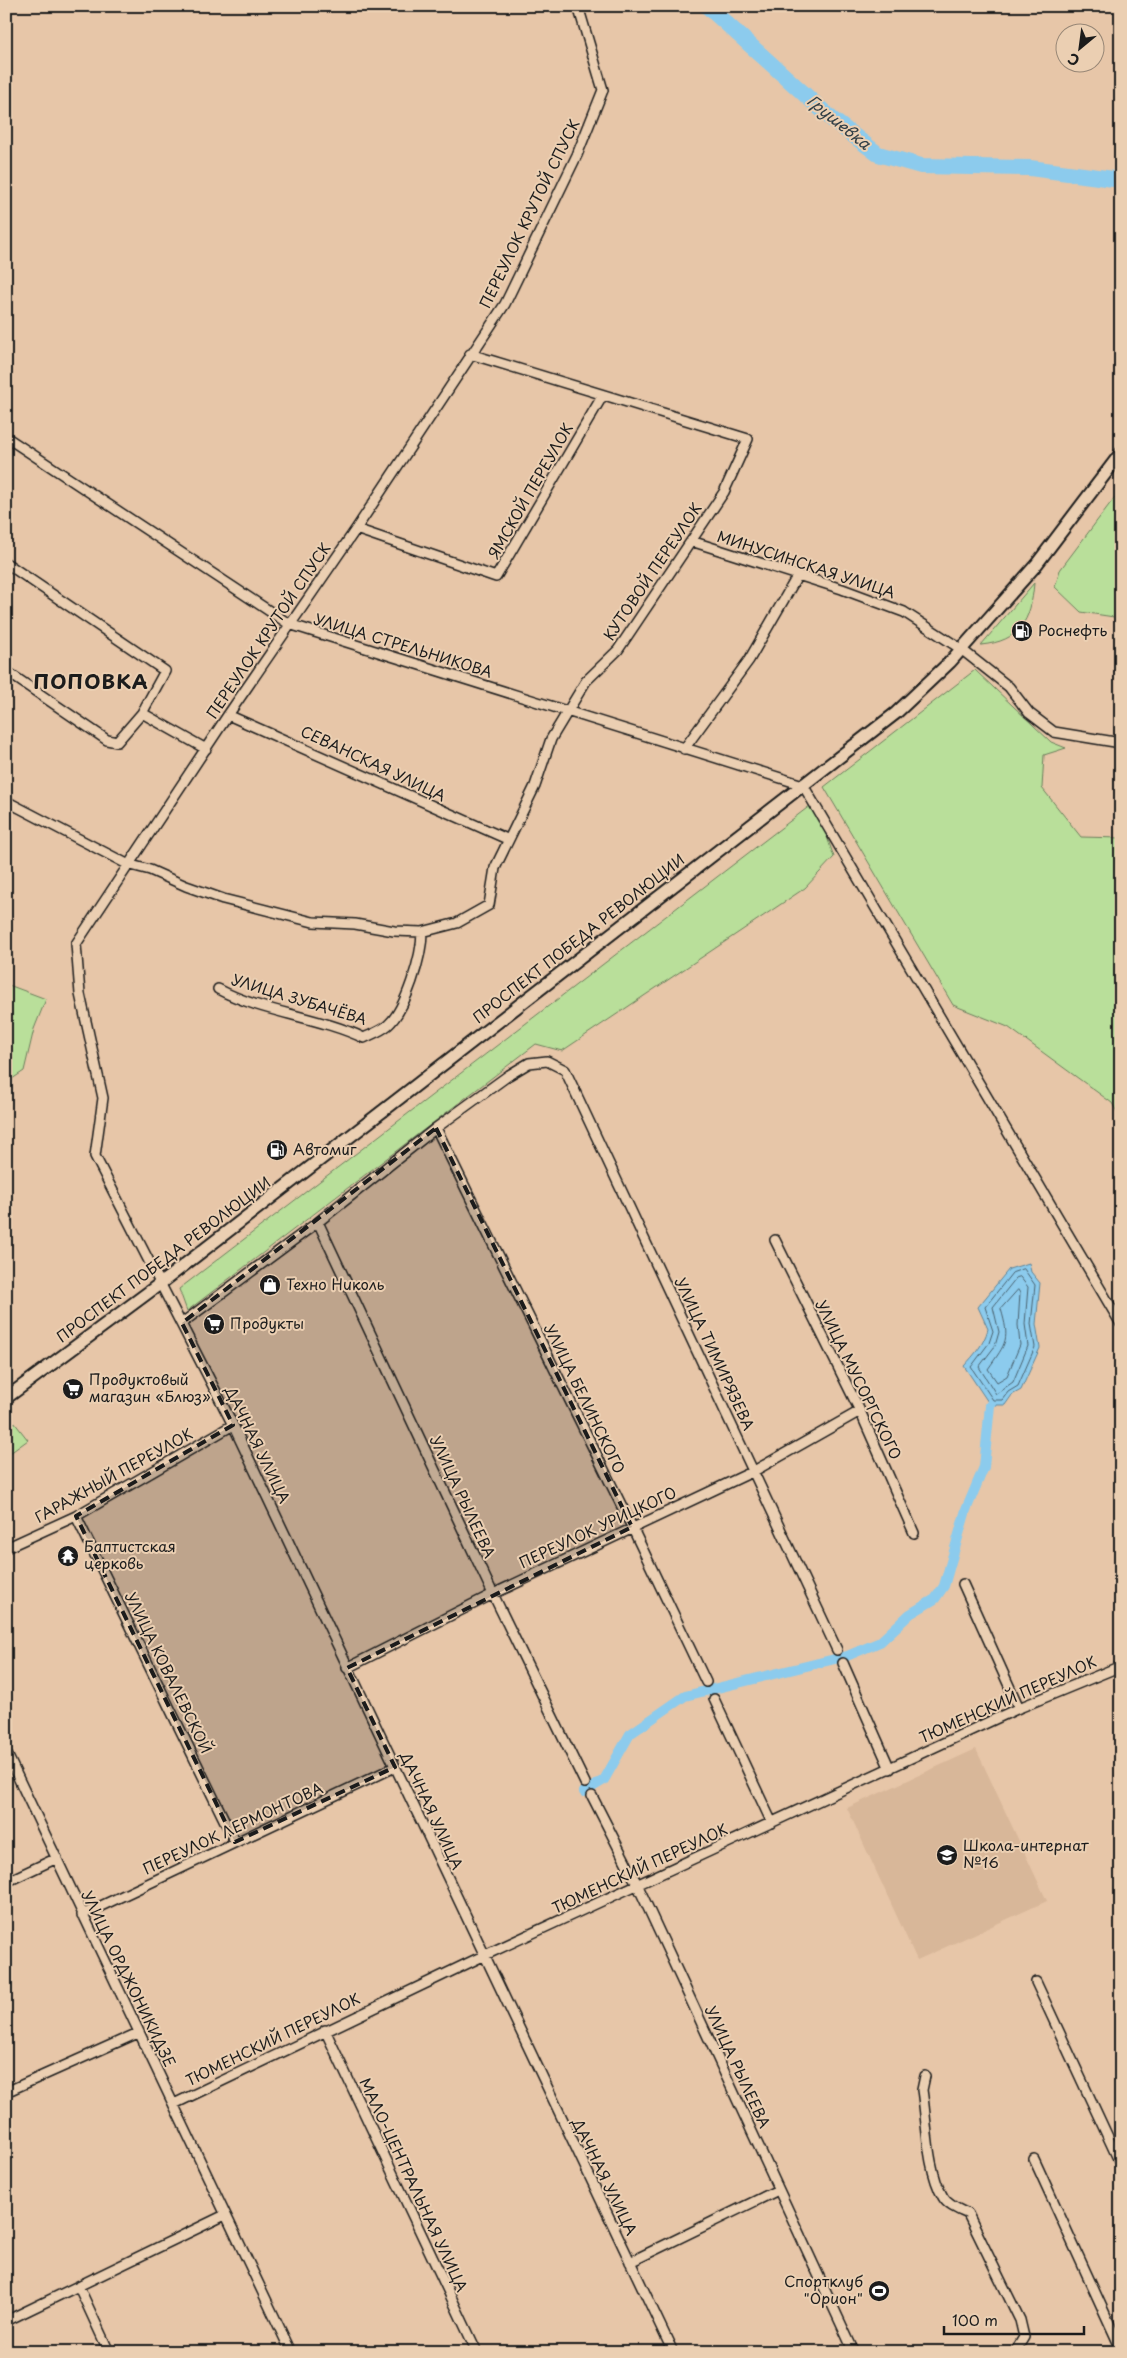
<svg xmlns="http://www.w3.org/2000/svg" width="1127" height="2358" font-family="'Playpen Sans',sans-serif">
<rect width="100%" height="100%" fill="#e7c6a8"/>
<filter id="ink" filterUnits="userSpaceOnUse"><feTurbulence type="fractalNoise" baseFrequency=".02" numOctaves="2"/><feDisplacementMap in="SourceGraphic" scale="10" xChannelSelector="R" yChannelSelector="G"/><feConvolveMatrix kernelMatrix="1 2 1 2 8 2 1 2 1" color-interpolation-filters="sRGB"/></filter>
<g filter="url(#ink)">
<path fill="#d8b799" d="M976 1749 1047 1901 917 1960 847 1808Z"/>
<path fill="#b9df9a" stroke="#6a7e5b" d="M1121 489V615L1114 617 1081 612 1055 587 1060 570Z
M1034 583C1031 621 1020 641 981 645Z
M975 670 1051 742 1066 748 1044 755 1042 788 1081 837 1121 838V1119L1112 1103 1008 1027 953 1005 824 787Z
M811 805 826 834 834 857 805 888 562 1051 536 1044 187 1311 179 1289Z
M6 984 46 999 34 1029 24 1071 6 1083Z
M14 1422 28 1440 6 1456V1428Z"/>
<path fill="#8ccbed" stroke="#5f8599" d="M1029 1263 1031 1272 1040 1283 1036 1324 1040 1348 1021 1390 1012 1395 1005 1405H990L964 1366C975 1354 984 1344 988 1329L978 1307 1009 1269Z"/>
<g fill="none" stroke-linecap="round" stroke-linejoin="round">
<path stroke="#496270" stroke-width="1" d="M1024 1269 1035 1285 1031 1324 1035 1347 1018 1386 1008 1392 1002 1400H993L971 1367 989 1343 993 1331 985 1307 1012 1273Z
M1020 1277 1028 1287 1025 1324 1028 1346 1013 1382 996 1394 979 1367 995 1346 999 1332 993 1307 1016 1278Z
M1018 1290 1020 1293 1018 1325 1020 1345 1007 1376 997 1382 988 1369C1007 1342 1010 1340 1001 1309Z"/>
<path stroke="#8ccbed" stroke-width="10" d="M584 1792 604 1780 630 1734 685 1696 847 1656 880 1642 910 1614 935 1599 944 1586 966 1510 984 1467 990 1405"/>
<path stroke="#8ccbed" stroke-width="16" d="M707 6 833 120 878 154 921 166 1030 168 1121 180"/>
<g stroke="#1c1c1c" stroke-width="12">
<path id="minor" d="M578 6 603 90 577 155 505 304 356 529 228 715 76 944 80 994 103 1098 95 1156 233 1425 673 2352
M6 437 289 624 803 785 1121 1324
M356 529 496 577 603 395
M691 541 842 589 904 612 961 649 1009 687 1029 713 1054 732 1121 743
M6 563 165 671 142 713 117 742 107 740 6 671
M142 713 206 749
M228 715 507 839
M684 749 749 660 798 575
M6 801 127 864 150 870 186 886 223 899 313 922 355 924 394 931 422 932 457 923 489 905 495 868 535 786 551 739 586 681 618 650 724 492 748 439 470 354
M218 989C263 1013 317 1016 364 1038 372 1034 381 1031 388 1025 406 1009 422 956 422 932
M436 1128 632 1527 706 1682
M318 1222 493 1594 585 1783
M775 1240 860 1411 914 1533
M182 1323 318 1222 436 1128 509 1075 529 1063 547 1061 565 1070 837 1650
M76 1516 235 1842
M6 1548 76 1516 233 1425
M963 1584 1019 1708
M843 1663 890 1769
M347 1668 493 1594 754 1471 860 1411
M714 1699 772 1823
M6 1752 291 2352
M592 1796 638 1886 854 2352
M6 1882 57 1858
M82 1915 395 1767
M1036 1982 1121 2165
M325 2030 477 2352
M925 2076 922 2090C927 2121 927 2171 943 2197 948 2206 960 2210 968 2214L1020 2320 1024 2337 1015 2352
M6 2092 138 2033
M174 2104 483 1956 1019 1708 1121 1666
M1034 2159 1121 2349
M630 2262 778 2190
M79 2287 109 2352
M6 2321 225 2215"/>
</g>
<g stroke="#1c1c1c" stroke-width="15">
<path id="major" d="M6 1398 161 1283 896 713 950 662 1036 565 1121 453"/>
</g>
<use href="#minor" stroke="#ebcfb2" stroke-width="9"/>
<use href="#major" stroke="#ebcfb2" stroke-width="11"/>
</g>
</g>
<path fill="#1c1c1c" fill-opacity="0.2" stroke="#1c1c1c" stroke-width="4" stroke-dasharray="10 6" stroke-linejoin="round" d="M436 1128 632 1527 347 1668 395 1767 235 1842 76 1516 233 1425 182 1323Z"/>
<defs>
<g id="fuel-disc" transform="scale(1.125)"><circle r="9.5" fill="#1c1c1c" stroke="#ebcfb2"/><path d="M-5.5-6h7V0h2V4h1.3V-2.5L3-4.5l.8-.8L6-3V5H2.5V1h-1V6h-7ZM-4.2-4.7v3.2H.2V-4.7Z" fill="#fff"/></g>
<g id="shop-disc" transform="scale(1.125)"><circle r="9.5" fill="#1c1c1c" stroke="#ebcfb2"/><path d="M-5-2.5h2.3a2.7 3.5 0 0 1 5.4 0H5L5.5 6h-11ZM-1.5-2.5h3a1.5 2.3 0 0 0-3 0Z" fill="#fff"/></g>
<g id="supermarket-disc" transform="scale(1.125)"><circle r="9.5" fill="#1c1c1c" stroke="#ebcfb2"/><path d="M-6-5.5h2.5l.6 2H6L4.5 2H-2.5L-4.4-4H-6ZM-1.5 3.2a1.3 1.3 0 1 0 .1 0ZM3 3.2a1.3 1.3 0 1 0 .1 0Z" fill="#fff"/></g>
<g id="temple-disc" transform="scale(1.125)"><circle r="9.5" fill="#1c1c1c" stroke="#ebcfb2"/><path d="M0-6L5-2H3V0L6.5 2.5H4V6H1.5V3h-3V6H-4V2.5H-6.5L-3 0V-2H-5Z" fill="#fff"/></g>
<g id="school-disc" transform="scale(1.125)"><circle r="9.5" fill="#1c1c1c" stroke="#ebcfb2"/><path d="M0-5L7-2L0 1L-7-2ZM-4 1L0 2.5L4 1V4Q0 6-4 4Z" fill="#fff"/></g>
<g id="stadium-disc" transform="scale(1.125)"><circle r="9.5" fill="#1c1c1c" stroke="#ebcfb2"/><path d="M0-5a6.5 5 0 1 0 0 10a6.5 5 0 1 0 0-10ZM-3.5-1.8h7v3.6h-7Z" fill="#fff"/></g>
</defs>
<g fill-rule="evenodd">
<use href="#fuel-disc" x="1022" y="631"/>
<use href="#fuel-disc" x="277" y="1150"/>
<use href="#shop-disc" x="270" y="1285"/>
<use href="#supermarket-disc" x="214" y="1324"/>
<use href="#supermarket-disc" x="73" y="1389"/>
<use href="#temple-disc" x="68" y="1556"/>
<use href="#school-disc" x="947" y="1855"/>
<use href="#stadium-disc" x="879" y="2291"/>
</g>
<g text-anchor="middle" stroke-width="4" stroke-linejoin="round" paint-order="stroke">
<g font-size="15" fill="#1c1c1c" stroke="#ebcfb2">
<text transform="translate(530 214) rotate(-64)" y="5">ПЕРЕУЛОК КРУТОЙ СПУСК</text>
<text transform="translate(531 491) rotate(-60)" y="5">ЯМСКОЙ ПЕРЕУЛОК</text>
<text transform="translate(806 565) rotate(18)" y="5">МИНУСИНСКАЯ УЛИЦА</text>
<text transform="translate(653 572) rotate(-56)" y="5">КУТОВОЙ ПЕРЕУЛОК</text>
<text transform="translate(269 631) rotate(-56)" y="5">ПЕРЕУЛОК КРУТОЙ СПУСК</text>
<text transform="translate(403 646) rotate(17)" y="5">УЛИЦА СТРЕЛЬНИКОВА</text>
<text transform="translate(373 764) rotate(25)" y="5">СЕВАНСКАЯ УЛИЦА</text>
<text transform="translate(579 939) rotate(-38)" y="5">ПРОСПЕКТ ПОБЕДА РЕВОЛЮЦИИ</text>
<text transform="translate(299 1000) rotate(17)" y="5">УЛИЦА ЗУБАЧЁВА</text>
<text transform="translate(164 1260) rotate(-37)" y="5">ПРОСПЕКТ ПОБЕДА РЕВОЛЮЦИИ</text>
<text transform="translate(714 1354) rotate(65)" y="5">УЛИЦА ТИМИРЯЗЕВА</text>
<text transform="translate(858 1380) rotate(64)" y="5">УЛИЦА МУСОРГСКОГО</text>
<text transform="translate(584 1399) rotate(64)" y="5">УЛИЦА БЕЛИНСКОГО</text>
<text transform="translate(257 1445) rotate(64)" y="5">ДАЧНАЯ УЛИЦА</text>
<text transform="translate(114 1476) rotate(-29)" y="5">ГАРАЖНЫЙ ПЕРЕУЛОК</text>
<text transform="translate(462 1497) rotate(65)" y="5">УЛИЦА РЫЛЕЕВА</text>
<text transform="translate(598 1528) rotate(-25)" y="5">ПЕРЕУЛОК УРИЦКОГО</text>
<text transform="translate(168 1673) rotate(64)" y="5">УЛИЦА КОВАЛЕВСКОЙ</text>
<text transform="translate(1008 1700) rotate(-24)" y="5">ТЮМЕНСКИЙ ПЕРЕУЛОК</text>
<text transform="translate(431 1811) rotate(65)" y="5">ДАЧНАЯ УЛИЦА</text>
<text transform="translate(233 1829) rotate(-25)" y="5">ПЕРЕУЛОК ЛЕРМОНТОВА</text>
<text transform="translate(640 1869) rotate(-25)" y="5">ТЮМЕНСКИЙ ПЕРЕУЛОК</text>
<text transform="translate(128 1979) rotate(64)" y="5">УЛИЦА ОРДЖОНИКИДЗЕ</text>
<text transform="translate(273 2040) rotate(-26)" y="5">ТЮМЕНСКИЙ ПЕРЕУЛОК</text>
<text transform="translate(737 2067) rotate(65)" y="5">УЛИЦА РЫЛЕЕВА</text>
<text transform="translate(604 2177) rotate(64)" y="5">ДАЧНАЯ УЛИЦА</text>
<text transform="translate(413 2185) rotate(65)" y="5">МАЛО-ЦЕНТРАЛЬНАЯ УЛИЦА</text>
</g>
<g font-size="15" fill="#1c1c1c" stroke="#ebcfb2" text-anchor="start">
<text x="1038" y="636">Роснефть</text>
<text x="293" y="1155">Автомиг</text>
<text x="286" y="1290">Техно Николь</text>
<text x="230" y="1329">Продукты</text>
<text x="89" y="1385">Продуктовый<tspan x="89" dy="17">магазин «Блюз»</tspan></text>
<text x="84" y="1552">Баптистская<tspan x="84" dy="17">церковь</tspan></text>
<text x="963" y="1851">Школа-интернат<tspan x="963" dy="17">№16</tspan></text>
<text x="863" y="2287" text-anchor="end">Спортклуб<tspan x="863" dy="17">"Орион"</tspan></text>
</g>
<g font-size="16" font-style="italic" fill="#323f46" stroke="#ebcfb2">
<text transform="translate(839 122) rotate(39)" y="6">Грушевка</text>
</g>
<g font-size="20" font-weight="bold" letter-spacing="1" fill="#1c1c1c" stroke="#ebcfb2">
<text x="91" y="689">ПОПОВКА</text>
</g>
</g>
<rect width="1127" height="2358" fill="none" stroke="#ebcfb2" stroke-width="25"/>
<rect x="12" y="12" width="1102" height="2333" fill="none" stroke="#1c1c1c" stroke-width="2" filter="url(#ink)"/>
<g transform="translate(1080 48) rotate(209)"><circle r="24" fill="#ebcfb2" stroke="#988776"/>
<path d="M0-4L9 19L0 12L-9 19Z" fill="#1c1c1c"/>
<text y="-8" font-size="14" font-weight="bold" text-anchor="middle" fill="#1c1c1c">С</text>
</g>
<path d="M944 2326v8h140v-8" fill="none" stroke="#1c1c1c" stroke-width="2.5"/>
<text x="952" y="2326" font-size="15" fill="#1c1c1c" stroke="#ebcfb2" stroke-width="4" paint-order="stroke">100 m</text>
</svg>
